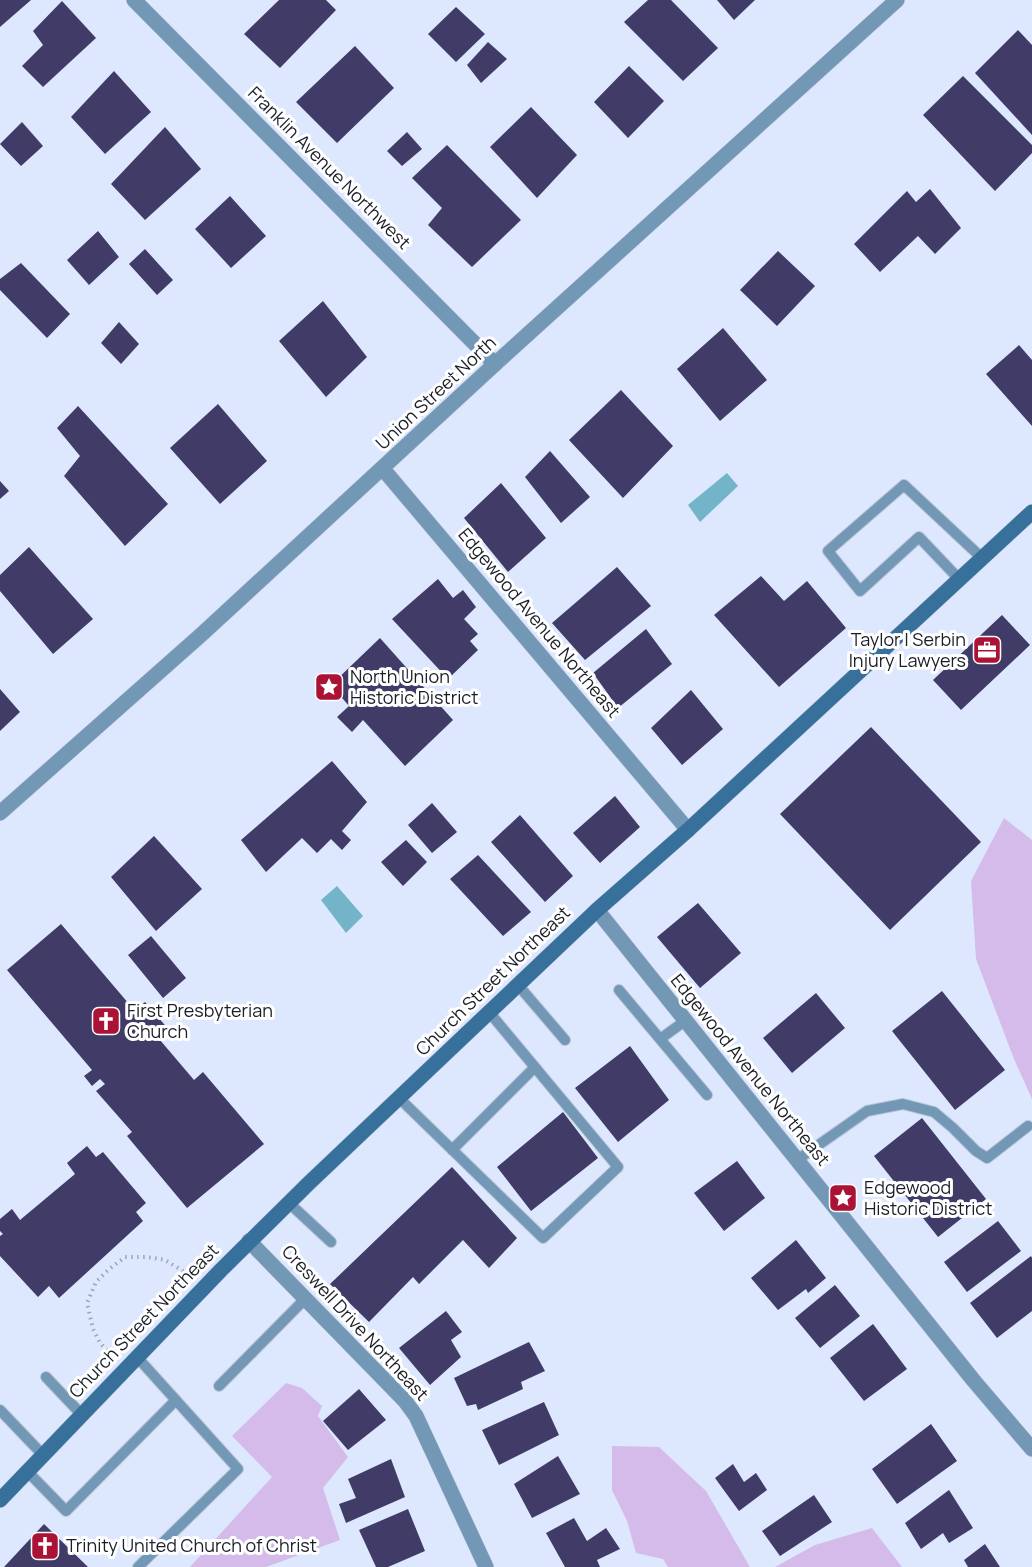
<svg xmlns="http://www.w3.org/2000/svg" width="1032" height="1567" font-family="Manrope,sans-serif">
<rect width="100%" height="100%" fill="#dde8fe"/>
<path fill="#d5bbea" d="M1004 818 1032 840V1099L1014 1059 976 959 971 881Z
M286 1383 302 1388 322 1406 318 1416 348 1457 323 1488 340 1540 266 1567H190L272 1477 232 1436Z
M612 1446 659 1447 706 1491 750 1567H668L663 1559 636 1553 627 1521 612 1490Z
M872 1528 902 1567H775L815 1545Z"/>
<path fill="#73b4c8" d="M727 473 738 486 700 522 688 505Z
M337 886 363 916 346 933 321 900Z"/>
<path fill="#403c67" d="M0 0H31L0 27Z
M279 0H326L336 10 280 68 244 34Z
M648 0H671L718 48 683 81 624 22Z
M717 0H755L734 20Z
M62 1 96 38 43 87 22 66 43 45 33 31Z
M456 7 485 34 456 62 428 34Z
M1018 30 1032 45V135L975 73Z
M488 42 507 59 481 83 467 65Z
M355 46 394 88 337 143 296 102Z
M629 66 664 101 628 138 594 102Z
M114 71 151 112 105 154 71 117Z
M963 76 1032 145V153L995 191 923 115Z
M531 107 577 155 537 198 490 147Z
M22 122 43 146 21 166 0 144Z
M165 127 201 169 145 220 111 184Z
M407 132 422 149 402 166 387 151Z
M447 145 521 220 472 267 428 225 442 208 412 178Z
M930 189 961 228 935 254 918 236 880 272 854 244 907 191 916 202Z
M230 196 266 236 231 268 195 229Z
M98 231 119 257 89 285 67 260Z
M145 249 173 280 157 295 129 264Z
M778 251 815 286 777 326 740 290Z
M21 263 70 314 47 338 0 290V279Z
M323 301 367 357 326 397 279 341Z
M119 322 139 344 121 364 101 343Z
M723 328 767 380 720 421 677 369Z
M1019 345 1032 360V426L986 374Z
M621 390 673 446 623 498 569 440Z
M218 404 267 461 220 504 170 448Z
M78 406 168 504 125 546 64 476 80 456 57 428Z
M550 451 590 497 561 523 525 477Z
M0 481 9 491 0 499Z
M501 483 546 538 508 572 464 518Z
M29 547 93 619 53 654 0 591V575Z
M617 567 651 606 585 660 552 623Z
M761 576 784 601 807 581 846 628 779 687 714 615Z
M438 579 453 598 463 590 476 607 464 619 478 634 470 641 478 650 448 679 392 619Z
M1002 615 1030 645 961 710 933 680Z
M646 629 672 664 618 708 593 673Z
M380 638 453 720 405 766 363 720 352 732 337 717 349 706 331 685Z
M0 689 20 712 0 731Z
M691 690 723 729 682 765 651 728Z
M871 727 981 842 890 930 780 814Z
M332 761 367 802 342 831 351 840 342 850 331 839 317 853 302 838 266 872 241 840Z
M615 796 640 827 600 863 573 833Z
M432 803 457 832 432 853 408 825Z
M520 815 573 876 545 902 491 842Z
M154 836 202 889 156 931 111 877Z
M406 840 427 862 403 886 381 862Z
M478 855 531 912 503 936 450 879Z
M698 903 741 953 700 988 657 937Z
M61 924 135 1011 145 1002 170 1031 160 1040 194 1080 203 1072 264 1144 187 1208 127 1136 132 1132 96 1091 105 1084 100 1079 92 1086 84 1076 92 1070 7 970Z
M151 936 186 978 163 998 128 955Z
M942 991 1005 1070 955 1110 892 1031Z
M816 993 845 1028 792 1073 763 1038Z
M630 1046 669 1100 618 1142 575 1088Z
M563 1112 598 1158 531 1211 497 1167Z
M922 1118 986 1199 938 1237 874 1156Z
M87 1146 96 1157 103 1152 146 1203 136 1212 143 1221 59 1298 49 1286 38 1297 0 1256V1236L3 1234 0 1231V1219L12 1209 20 1220 75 1174 67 1163Z
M737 1161 765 1198 724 1231 694 1193Z
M452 1167 517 1238 489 1268 463 1240 419 1284 413 1277 369 1322 330 1284Z
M998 1221 1021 1251 967 1292 944 1262Z
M796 1240 826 1278 808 1293 806 1289 778 1310 751 1278Z
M1031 1256 1032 1258V1311L997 1338 970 1303Z
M835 1285 860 1316 820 1348 795 1318Z
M446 1311 462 1332 451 1340 461 1357 430 1385 399 1348Z
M873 1324 907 1369 864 1401 830 1358Z
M529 1342 545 1371 521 1382 523 1389 478 1410 476 1404 467 1406 454 1378Z
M359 1389 386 1420 348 1450 323 1421Z
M544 1402 559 1435 499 1465 482 1430Z
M931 1424 957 1461 897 1504 872 1469Z
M558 1456 580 1494 532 1518 514 1484Z
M391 1459 405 1497 346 1523 339 1504 356 1498 348 1479Z
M733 1464 744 1482 756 1473 767 1490 739 1511 715 1478Z
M949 1490 973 1528 949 1543 943 1533 921 1549 905 1523Z
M814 1495 832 1522 780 1556 762 1531Z
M408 1509 425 1551 388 1567H376L359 1530Z
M574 1518 587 1541 606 1528 620 1549 597 1560 600 1567H565L546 1533Z
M44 1524 88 1567H4Z
M985 1544 1000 1567H968L964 1560Z"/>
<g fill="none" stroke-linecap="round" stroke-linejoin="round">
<g stroke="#bac4d7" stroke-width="12">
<path id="service" d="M959 579 919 537 860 591 828 551 904 485 982 558
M518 985 565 1040
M619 990 660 1039 685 1021
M660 1039 707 1095
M399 1098 543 1238 618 1167 489 1012
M452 1150 535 1067
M797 1160 867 1111 903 1104 934 1112 953 1128 976 1151 987 1158 1028 1126
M289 1203 331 1242
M137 1357 238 1469 138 1567
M46 1377 82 1415
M219 1386 306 1298
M0 1410 43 1455
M27 1471 66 1511 176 1400"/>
</g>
<g stroke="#bac4d7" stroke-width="16">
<path id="minor" d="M134 0 495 364
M383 469 688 830
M597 910 974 1381 1032 1449
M249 1241 405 1401 416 1416 486 1567"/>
</g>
<g stroke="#bac4d7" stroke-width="16">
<path id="tertiary" d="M0 813 202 634 495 364 897 0"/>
</g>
<g stroke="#bac4d7" stroke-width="16">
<path id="secondary" d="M0 1500 221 1270 309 1183 597 910 688 830 1032 512"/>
</g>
<path stroke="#9ca5b6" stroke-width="4" stroke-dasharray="1.5 4.5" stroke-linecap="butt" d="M111 1355 100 1343 93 1329 87 1303 96 1282 108 1270 125 1257H147L165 1260 188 1274"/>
<use href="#service" stroke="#7398b5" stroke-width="10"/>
<use href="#minor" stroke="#7398b5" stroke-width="15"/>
<use href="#tertiary" stroke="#7398b5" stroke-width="15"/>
<use href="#secondary" stroke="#37709a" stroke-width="15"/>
</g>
<defs>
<g id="office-square" transform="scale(1.5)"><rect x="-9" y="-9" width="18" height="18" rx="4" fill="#aa1336" stroke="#fff"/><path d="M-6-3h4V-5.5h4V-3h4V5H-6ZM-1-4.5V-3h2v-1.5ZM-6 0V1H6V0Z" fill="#fff"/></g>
<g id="sight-square" transform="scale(1.5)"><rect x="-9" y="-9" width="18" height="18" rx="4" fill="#aa1336" stroke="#fff"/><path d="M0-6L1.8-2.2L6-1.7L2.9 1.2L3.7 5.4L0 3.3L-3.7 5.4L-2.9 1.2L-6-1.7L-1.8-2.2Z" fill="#fff"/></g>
<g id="church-square" transform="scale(1.5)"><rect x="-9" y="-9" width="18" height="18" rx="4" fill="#aa1336" stroke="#fff"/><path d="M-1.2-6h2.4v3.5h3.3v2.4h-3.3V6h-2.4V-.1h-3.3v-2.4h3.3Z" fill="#fff"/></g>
</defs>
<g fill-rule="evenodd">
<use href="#office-square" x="987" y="650"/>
<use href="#sight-square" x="329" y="687"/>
<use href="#church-square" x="106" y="1021"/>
<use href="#sight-square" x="843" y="1198"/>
<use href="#church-square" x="45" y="1546"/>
</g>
<g text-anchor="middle" stroke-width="6" stroke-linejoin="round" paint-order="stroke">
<g font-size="18" fill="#1a1e26" stroke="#fff">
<text transform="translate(329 168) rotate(45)" y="6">Franklin Avenue Northwest</text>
<text transform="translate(436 393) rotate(-43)" y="6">Union Street North</text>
<text transform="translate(539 623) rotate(50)" y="6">Edgewood Avenue Northeast</text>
<text transform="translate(493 981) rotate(-44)" y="6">Church Street Northeast</text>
<text transform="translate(750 1070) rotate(51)" y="6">Edgewood Avenue Northeast</text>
<text transform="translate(144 1321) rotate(-46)" y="6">Church Street Northeast</text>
<text transform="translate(355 1323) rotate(47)" y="6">Creswell Drive Northeast</text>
</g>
<g font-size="18" fill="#1a1e26" stroke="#fff" text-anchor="start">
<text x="966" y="646" text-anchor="end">Taylor | Serbin<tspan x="966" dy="21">Injury Lawyers</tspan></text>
<text x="350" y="683">North Union<tspan x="350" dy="21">Historic District</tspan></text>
<text x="127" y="1017">First Presbyterian<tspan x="127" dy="21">Church</tspan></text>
<text x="864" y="1194">Edgewood<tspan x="864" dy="21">Historic District</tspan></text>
<text x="66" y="1552">Trinity United Church of Christ</text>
</g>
</g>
</svg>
